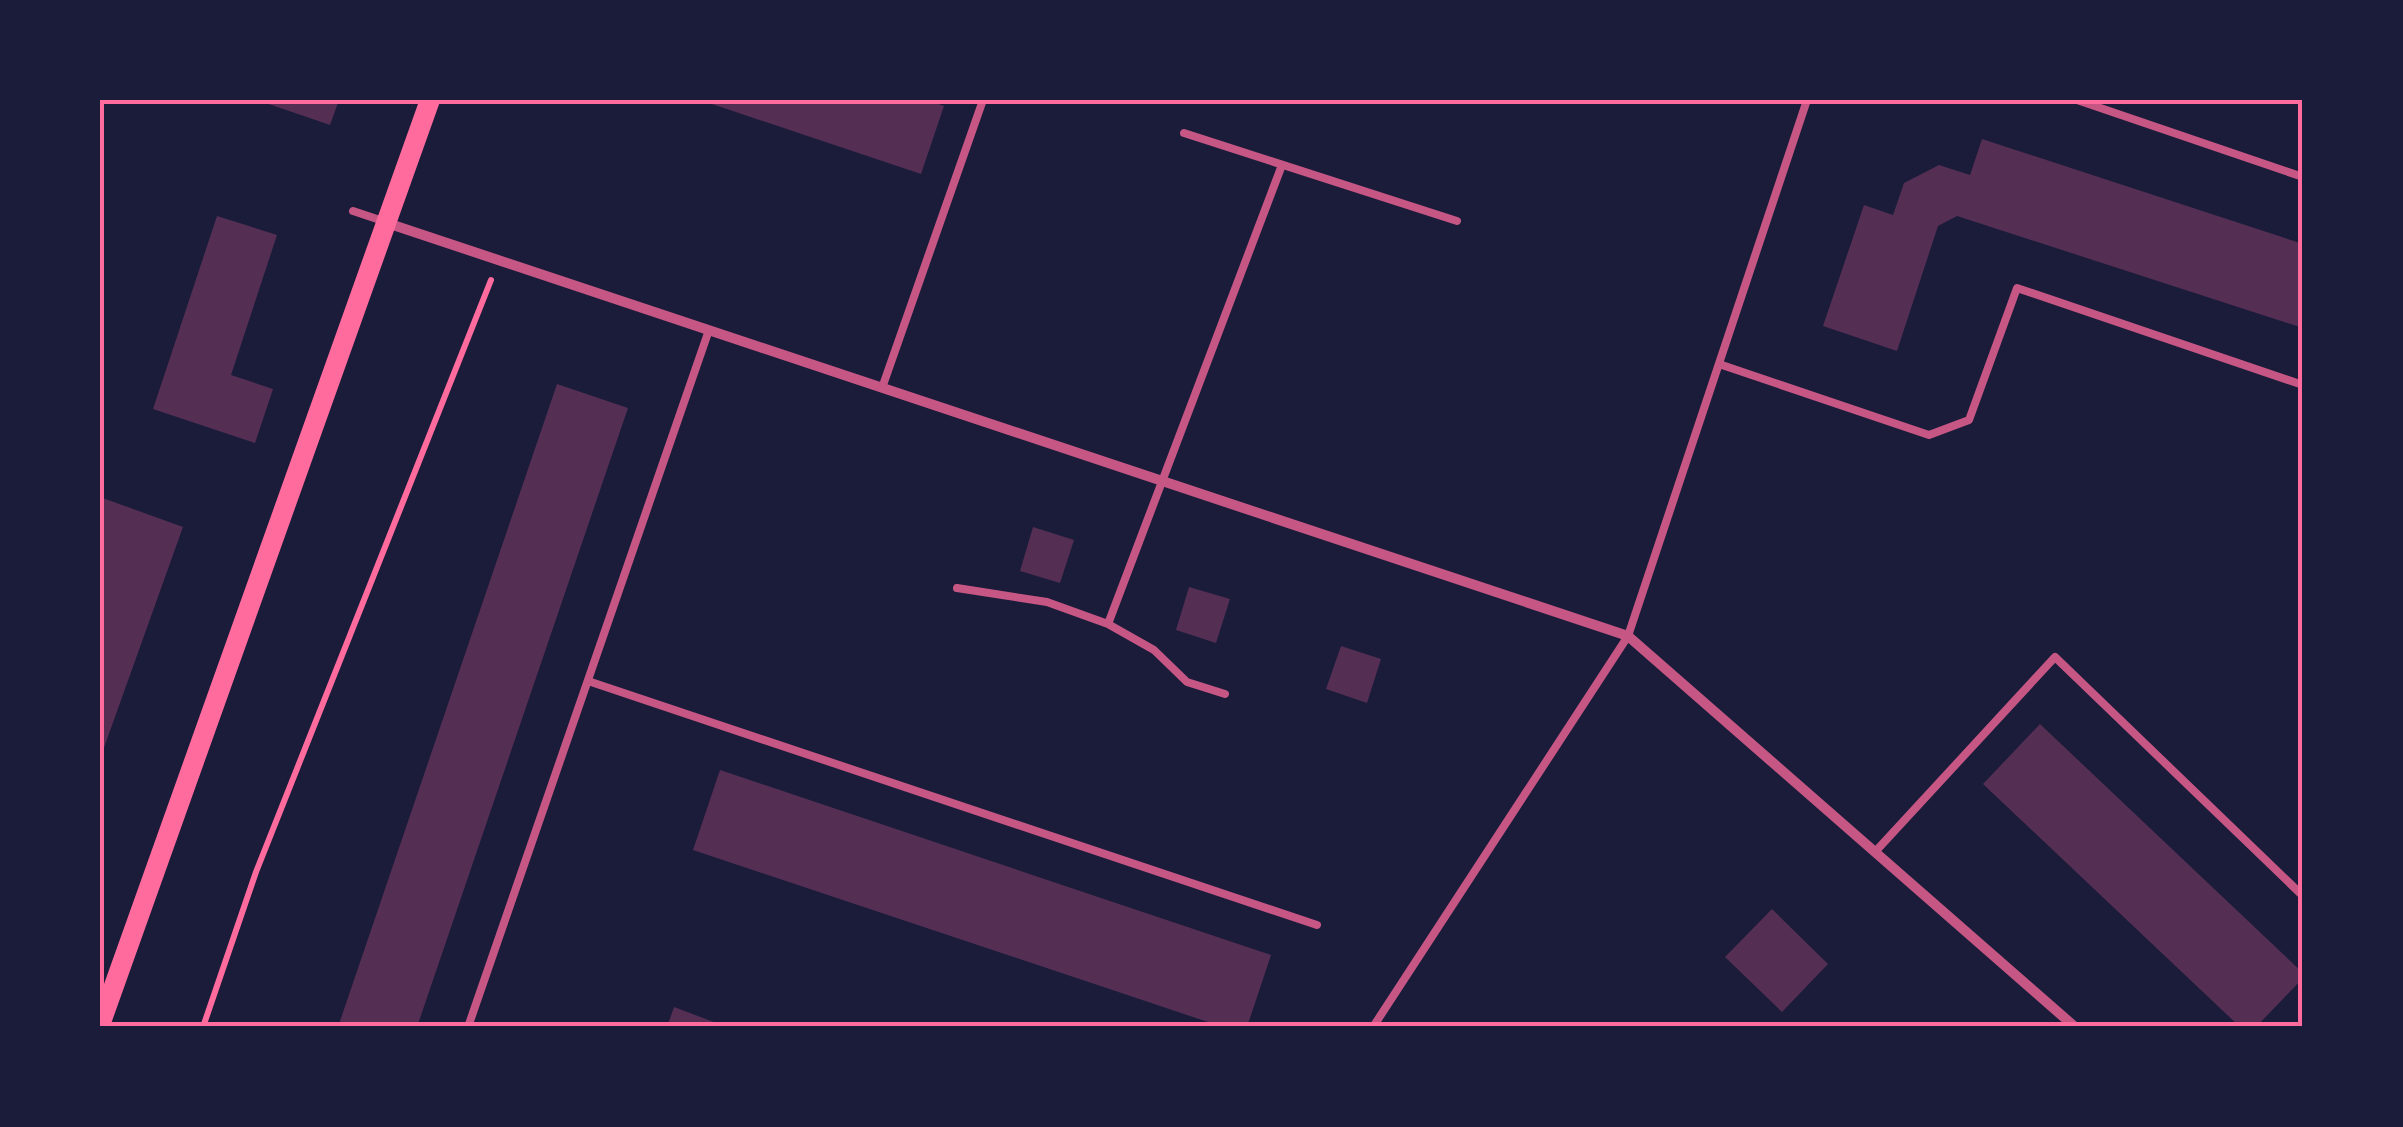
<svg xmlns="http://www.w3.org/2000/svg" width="2403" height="1127" font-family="'IBM Plex Sans',sans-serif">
<rect width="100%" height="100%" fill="#1b1b3a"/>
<path fill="#542f53" d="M257 100H339L330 125Z
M700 100H927L944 106 921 174Z
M1982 139 2303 244V328L1957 216 1938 226 1897 351 1823 326 1864 205 1893 215 1904 183 1939 165 1970 175Z
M217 216 277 235 231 375 273 389 255 443 153 409Z
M557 384 628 408 417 1027H338Z
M100 497 183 527 101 756H100Z
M1033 527 1074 540 1060 583 1020 571Z
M1189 587 1230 599 1216 643 1176 630Z
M1341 646 1381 659 1367 703 1326 689Z
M2040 724 2303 973V978L2256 1027H2240L1983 784Z
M720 770 1271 955 1247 1027H1223L693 850Z
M1772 909 1828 964 1782 1012 1725 957Z
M674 1007 727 1027H667Z"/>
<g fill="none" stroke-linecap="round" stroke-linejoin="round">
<path stroke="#ff6b9d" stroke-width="6" d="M203 1027 256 872 491 280"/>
<path stroke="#c65784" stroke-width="8" d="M2077 100 2303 177
M1184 133 1457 221
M353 211 383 221
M1719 364 1929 435 1969 420 2017 288 2303 385
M882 388 983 100
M957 588 1047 602 1108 624 1154 650 1187 682 1225 694
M1108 624 1282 165
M588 681 1317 925
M1875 852 2055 657 2303 896
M468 1027 709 330
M1373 1027 1628 636 1807 100"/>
<path stroke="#c65784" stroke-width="10" d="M387 223 1628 636 2075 1027"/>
<path stroke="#ff6b9d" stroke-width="20" d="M100 1025 430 100"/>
</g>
<rect width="2403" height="1127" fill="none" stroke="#1b1b3a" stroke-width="205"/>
<rect x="102" y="102" width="2198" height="922" fill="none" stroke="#ff6b9d" stroke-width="4"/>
</svg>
